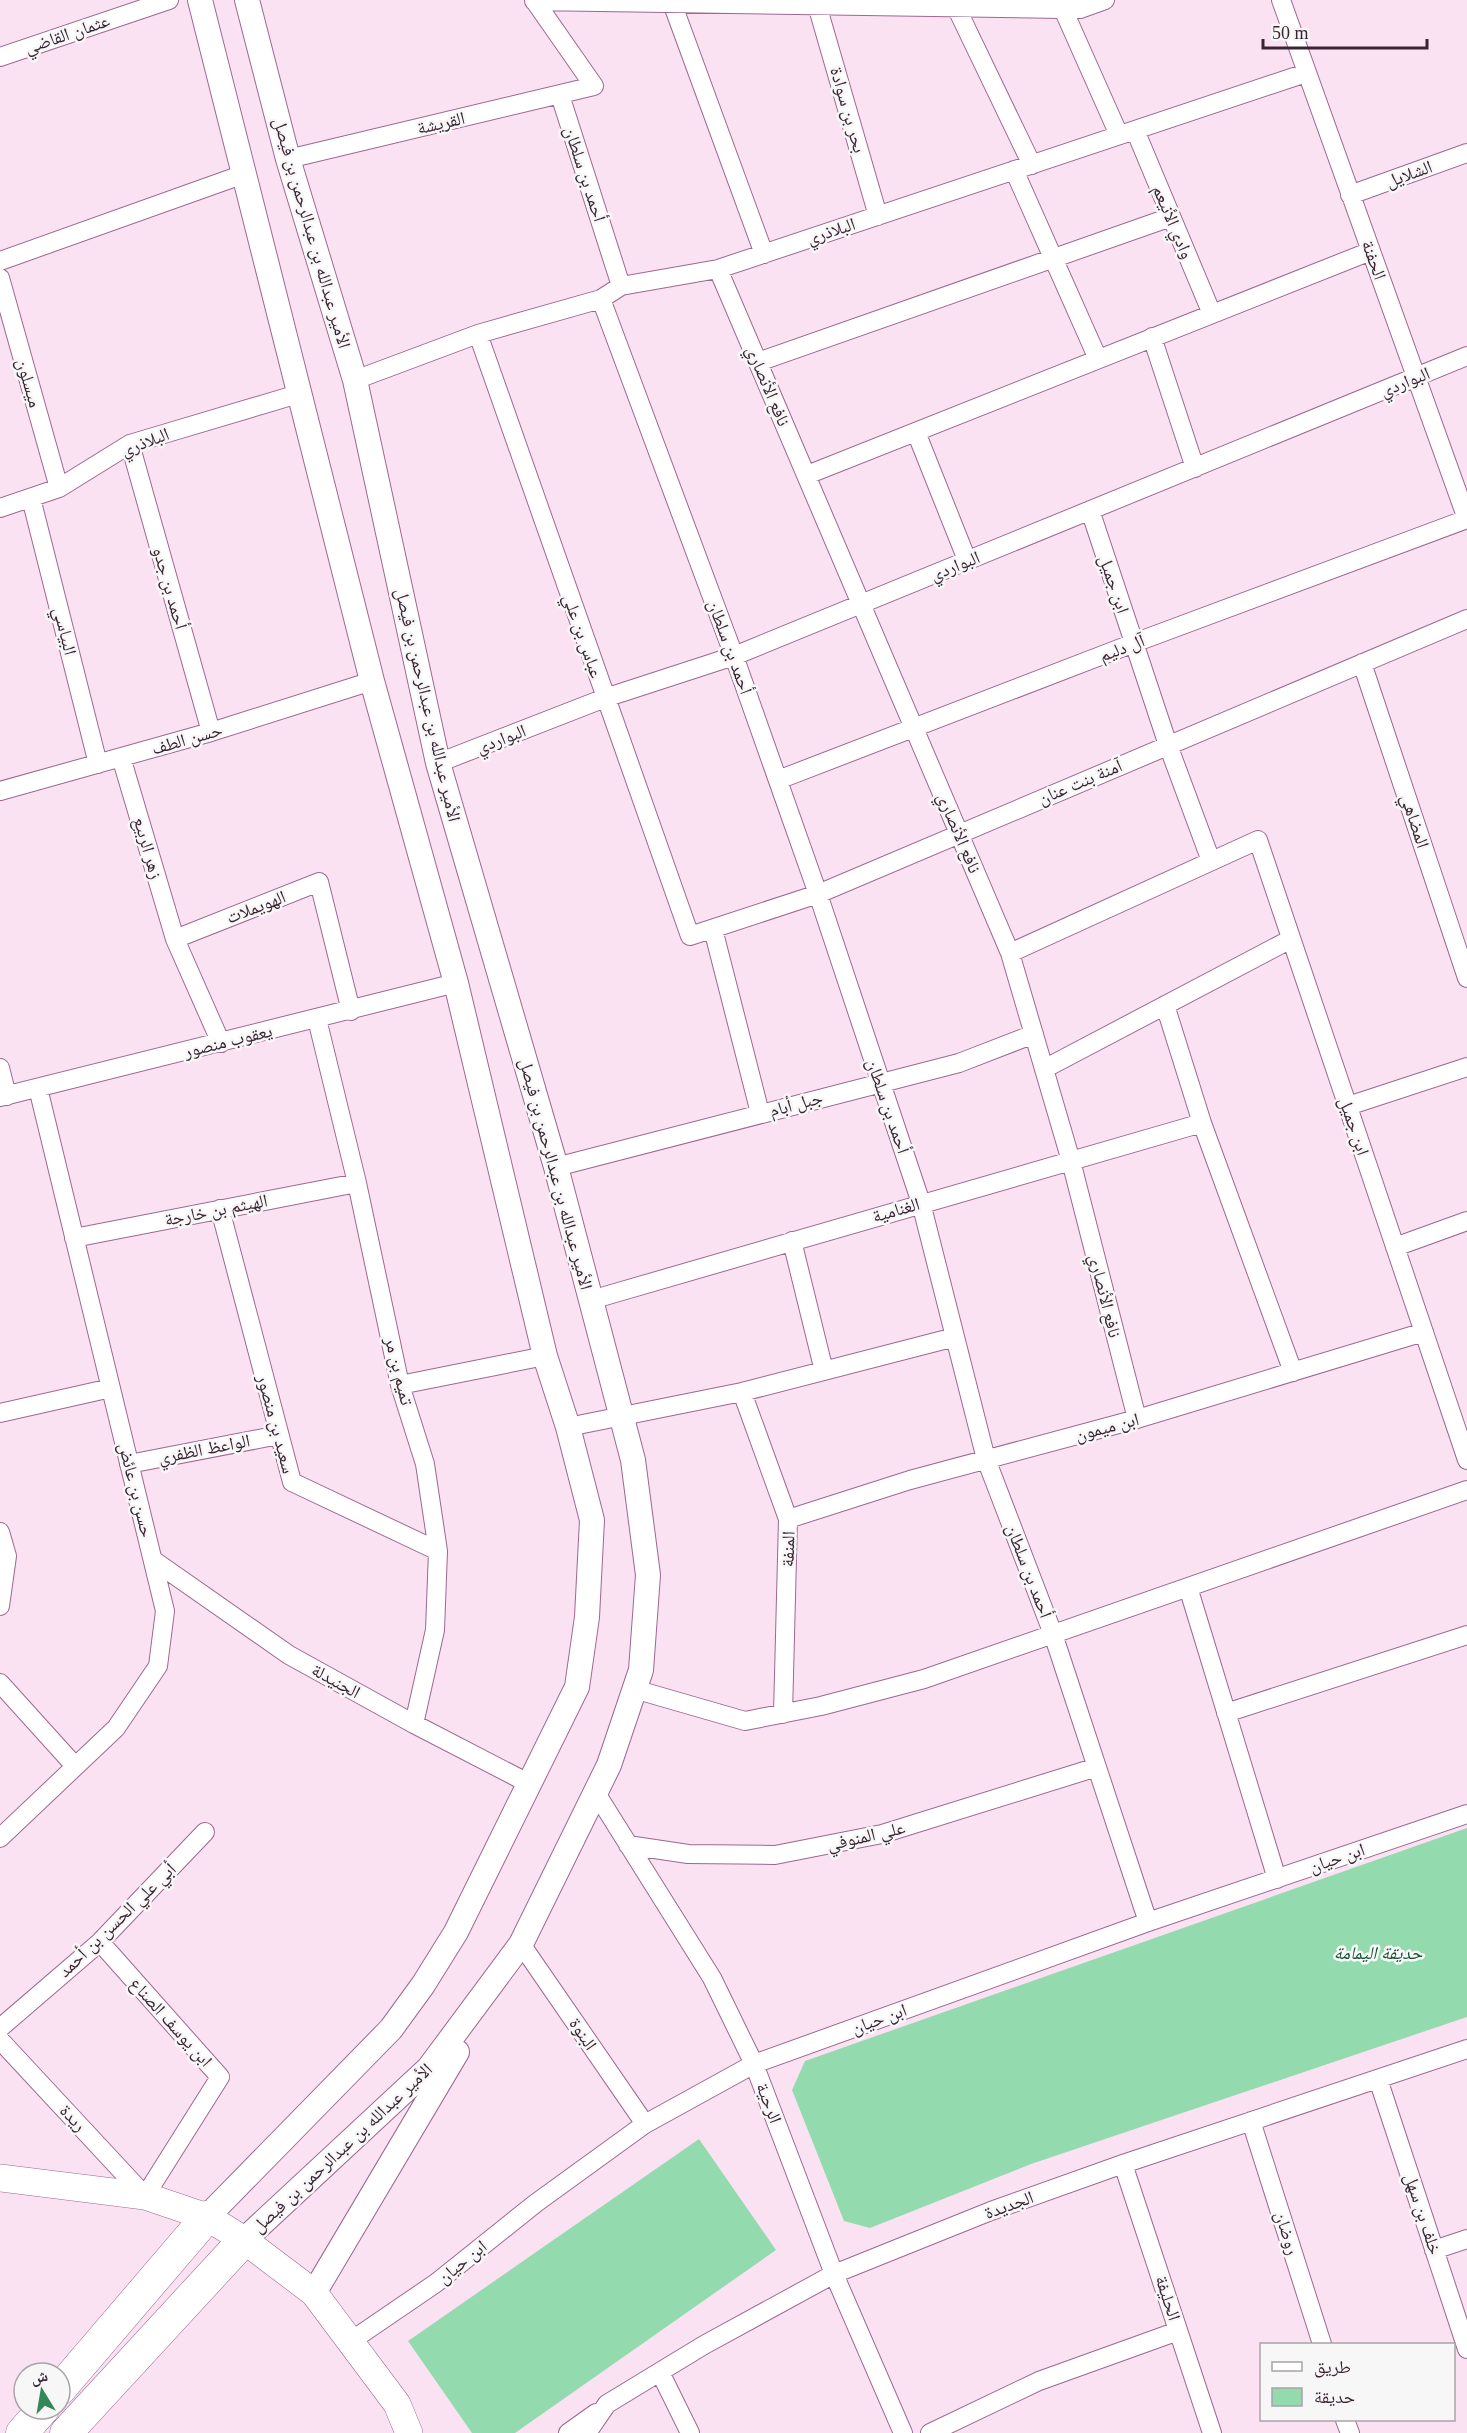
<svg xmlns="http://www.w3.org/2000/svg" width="1467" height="2433" font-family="'Times New Roman','Noto Naskh Arabic',serif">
<rect width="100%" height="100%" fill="#fae2f3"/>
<path fill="#93dbae" d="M1467 1828V2017L1031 2164 870 2228 844 2221 792 2090 805 2061Z
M699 2139 776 2250 515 2433H472L408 2341Z"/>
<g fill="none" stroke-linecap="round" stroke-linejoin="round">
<g stroke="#9d6890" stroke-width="20">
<path id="street" d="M671 0 764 254
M1281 0 1467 519
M534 1 1063 9H1080L1105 0
M817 5 878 216
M956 7 1032 165
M1063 9 1119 135
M0 57 169 0
M560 95 621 286
M1135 130 1212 314
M288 159 594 86 534 0
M1014 170 1098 359
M1350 195 1467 153
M0 261 244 174
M718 269 1010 953 1071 1161 1137 1419
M0 278 59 488
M601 299 734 656 818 894 921 1203 986 1459 1053 1634 1148 1922
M478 334 690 936 818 894 1467 619
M1152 337 1195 468
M758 362 1171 217
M355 380 478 334 601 299 621 286 718 269 1306 73
M916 432 967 560
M130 444 211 732
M807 475 1371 251
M31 498 98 764
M0 508 59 488 130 444 298 394
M1090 510 1168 745 1211 861
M1362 663 1467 978
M121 757 175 939
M438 763 605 698 734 656 1467 356
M778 780 1134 643 1467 519
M0 791 211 732 372 681
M713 929 760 1113
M1010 953 1258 840 1467 1460
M1165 1005 1202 1123 1293 1372
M317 1019 357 1183 400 1385 425 1464 438 1551 435 1630 414 1724
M221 1043 175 939 319 882 351 1011
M0 1068 7 1096
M1044 1069 1291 939
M0 1097 456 983
M1348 1106 1467 1067
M556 1167 959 1063 1034 1034
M220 1209 292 1482 438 1551
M74 1238 357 1183
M792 1241 824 1371
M1395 1247 1467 1221
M591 1300 1202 1123
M400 1385 545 1356
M742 1392 788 1519 783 1714
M0 1413 111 1388
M568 1427 742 1392 955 1337
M129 1464 279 1435
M788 1519 910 1480 1137 1419 1424 1332
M0 1532 7 1556 0 1606
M153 1560 289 1655 414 1724 530 1784
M1188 1587 1277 1879
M0 1683 75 1766
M634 1689 745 1721 821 1706 924 1679 1467 1490
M1226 1713 1467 1635
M596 1793 712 1978 754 2064 834 2274 903 2433
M0 1838 116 1728 158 1666 165 1611 38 1088
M628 1845 688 1854 775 1855 882 1834 1097 1767
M521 1944 645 2124
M0 2028 100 1942 205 1832
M0 2040 145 2196 220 2077 100 1942
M1378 2079 1467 2349
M1251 2121 1322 2344
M1123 2164 1212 2433
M1434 2250 1467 2239
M351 2341 436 2283 536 2203 645 2124 754 2064 1148 1922 1467 1814
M660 2372 690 2433
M1345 2420 1350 2433
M568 2433 596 2413
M587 2433 607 2404 704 2345 834 2274 991 2211 1123 2164 1467 2049
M930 2433 1039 2381 1178 2331"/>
</g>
<g stroke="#9d6890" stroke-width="26">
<path id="secondary" d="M200 0 372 681 456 983 545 1356 568 1427 592 1520 587 1617 577 1687 456 1932 423 1985 391 2029 207 2217
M244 2240 429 2068 521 1944 609 1765 641 1670 648 1575 633 1460 556 1167 438 763 355 380 288 159 247 0
M314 2293 457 2052"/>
</g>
<g stroke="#9d6890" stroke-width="28">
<path id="primary" d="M0 2178 145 2196 207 2217 244 2240 314 2293 397 2404 409 2433"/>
</g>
<g stroke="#9d6890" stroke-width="33">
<path id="highway" d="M60 2389 207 2217
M22 2433 43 2409
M66 2433 244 2240"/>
</g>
<use href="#street" stroke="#fff" stroke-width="18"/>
<use href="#secondary" stroke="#fff" stroke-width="24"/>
<use href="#primary" stroke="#fff" stroke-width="27"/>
<use href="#highway" stroke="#fff" stroke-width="32"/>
</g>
<g text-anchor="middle" stroke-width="5" stroke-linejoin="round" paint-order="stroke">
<g font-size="18" fill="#3a2434" stroke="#f7f7f7">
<text transform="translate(67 34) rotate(-19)" y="6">عثمان القاضي</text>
<text transform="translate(848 110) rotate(74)" y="6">بحر بن سوادة</text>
<text transform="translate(441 123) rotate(-13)" y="6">القريشة</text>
<text transform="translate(585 174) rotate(72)" y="6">أحمد بن سلطان</text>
<text transform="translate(1409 174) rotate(-20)" y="6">الشلايل</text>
<text transform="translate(1173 222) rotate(67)" y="6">وادي الأنيعم</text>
<text transform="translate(831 231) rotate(-18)" y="6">البلاذري</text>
<text transform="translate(312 233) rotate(74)" y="6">الأمير عبدالله بن عبدالرحمن بن فيصل</text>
<text transform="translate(1374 260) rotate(70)" y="6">الحفنة</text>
<text transform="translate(1405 382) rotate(-22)" y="6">البواردي</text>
<text transform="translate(29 383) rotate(74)" y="6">ميسلون</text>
<text transform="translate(768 386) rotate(67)" y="6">نافع الأنصاري</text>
<text transform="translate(145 442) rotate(-21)" y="6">البلاذري</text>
<text transform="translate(955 566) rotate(-22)" y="6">البواردي</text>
<text transform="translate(1114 584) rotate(71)" y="6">ابن جميل</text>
<text transform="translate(170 588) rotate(74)" y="6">أحمد بن جدو</text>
<text transform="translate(65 631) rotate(76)" y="6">البياسي</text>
<text transform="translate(583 636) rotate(71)" y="6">عباس بن علي</text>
<text transform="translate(730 647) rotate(70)" y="6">أحمد بن سلطان</text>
<text transform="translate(1122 648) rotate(-21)" y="6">آل دليم</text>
<text transform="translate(428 705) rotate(77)" y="6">الأمير عبدالله بن عبدالرحمن بن فيصل</text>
<text transform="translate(187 739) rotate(-16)" y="6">حسن الطف</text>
<text transform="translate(501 739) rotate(-21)" y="6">البواردي</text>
<text transform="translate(1080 782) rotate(-23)" y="6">آمنة بنت عنان</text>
<text transform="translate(1415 821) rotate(72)" y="6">المضاهي</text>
<text transform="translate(959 833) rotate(67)" y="6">نافع الأنصاري</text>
<text transform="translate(148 848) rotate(74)" y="6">زهر الربيع</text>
<text transform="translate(256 907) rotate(-21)" y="6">الهويملات</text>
<text transform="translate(228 1041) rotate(-14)" y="6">يعقوب منصور</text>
<text transform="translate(796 1104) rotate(-15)" y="6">جبل أبام</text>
<text transform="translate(888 1106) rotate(71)" y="6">أحمد بن سلطان</text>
<text transform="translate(1354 1126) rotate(71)" y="6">ابن جميل</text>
<text transform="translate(556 1174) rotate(75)" y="6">الأمير عبدالله بن عبدالرحمن بن فيصل</text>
<text transform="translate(216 1210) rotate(-11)" y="6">الهيثم بن خارجة</text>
<text transform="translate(896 1210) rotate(-16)" y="6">الغنامية</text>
<text transform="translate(1105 1296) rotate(76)" y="6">نافع الأنصاري</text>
<text transform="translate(399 1371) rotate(76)" y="6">تميم بن مر</text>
<text transform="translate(276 1424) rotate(75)" y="6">سعيد بن منصور</text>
<text transform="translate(1107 1427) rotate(-15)" y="6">ابن ميمون</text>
<text transform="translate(204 1449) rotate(-11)" y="6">الواعظ الظفري</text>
<text transform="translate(136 1490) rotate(76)" y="6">حسن بن عائض</text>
<text transform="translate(788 1549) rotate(-88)" y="6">المنفة</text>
<text transform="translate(1029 1571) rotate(69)" y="6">أحمد بن سلطان</text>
<text transform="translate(336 1681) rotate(29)" y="6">الجنيدلة</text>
<text transform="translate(866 1836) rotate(-13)" y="6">علي المنوفي</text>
<text transform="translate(1337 1858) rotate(-19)" y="6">ابن حيان</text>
<text transform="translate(117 1920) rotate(-44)" y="6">أبي علي الحسن بن أحمد</text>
<text transform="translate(879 2019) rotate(-20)" y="6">ابن حيان</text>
<text transform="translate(171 2022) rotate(48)" y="6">ابن يوسف الصناع</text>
<text transform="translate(583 2034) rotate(56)" y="6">البنوة</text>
<text transform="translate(769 2103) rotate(69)" y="6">الرحية</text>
<text transform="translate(73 2118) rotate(47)" y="6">ريدة</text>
<text transform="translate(342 2148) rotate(-43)" y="6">الأمير عبدالله بن عبدالرحمن بن فيصل</text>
<text transform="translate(1009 2205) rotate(-20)" y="6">الجديدة</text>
<text transform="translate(1423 2214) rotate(72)" y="6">خلف بن سهل</text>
<text transform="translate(1287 2233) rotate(73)" y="6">روضان</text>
<text transform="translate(462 2262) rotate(-39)" y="6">ابن حيان</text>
<text transform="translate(1168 2298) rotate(72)" y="6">الحليفة</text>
</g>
<g font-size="18" font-style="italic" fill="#145232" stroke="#f7f7f7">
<text x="1378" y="1959">حديقة اليمامة</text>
</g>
</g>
<rect x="1260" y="2343" width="195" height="78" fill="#f7f7f7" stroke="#aba3a9" stroke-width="1.5"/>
<rect x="1272" y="2362" width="30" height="9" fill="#ffffff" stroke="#aba3a9" stroke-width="1.5"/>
<text x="1314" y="2373" font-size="18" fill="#3a2434">طريق</text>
<rect x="1272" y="2388" width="30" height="18" fill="#93dbae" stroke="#aba3a9" stroke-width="1.5"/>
<text x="1314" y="2403" font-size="18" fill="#3a2434">حديقة</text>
<g transform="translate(42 2391) rotate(349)"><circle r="28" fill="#f7f7f7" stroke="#aba3a9" stroke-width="1.5"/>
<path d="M0-4.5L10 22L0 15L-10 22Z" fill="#348759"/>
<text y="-9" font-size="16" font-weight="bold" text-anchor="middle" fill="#3a2434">ش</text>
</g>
<path d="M1263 39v9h164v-9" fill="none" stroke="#3a2434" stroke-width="3"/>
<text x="1272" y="39" font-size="18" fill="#3a2434" stroke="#f7f7f7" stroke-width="4.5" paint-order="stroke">50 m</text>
</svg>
